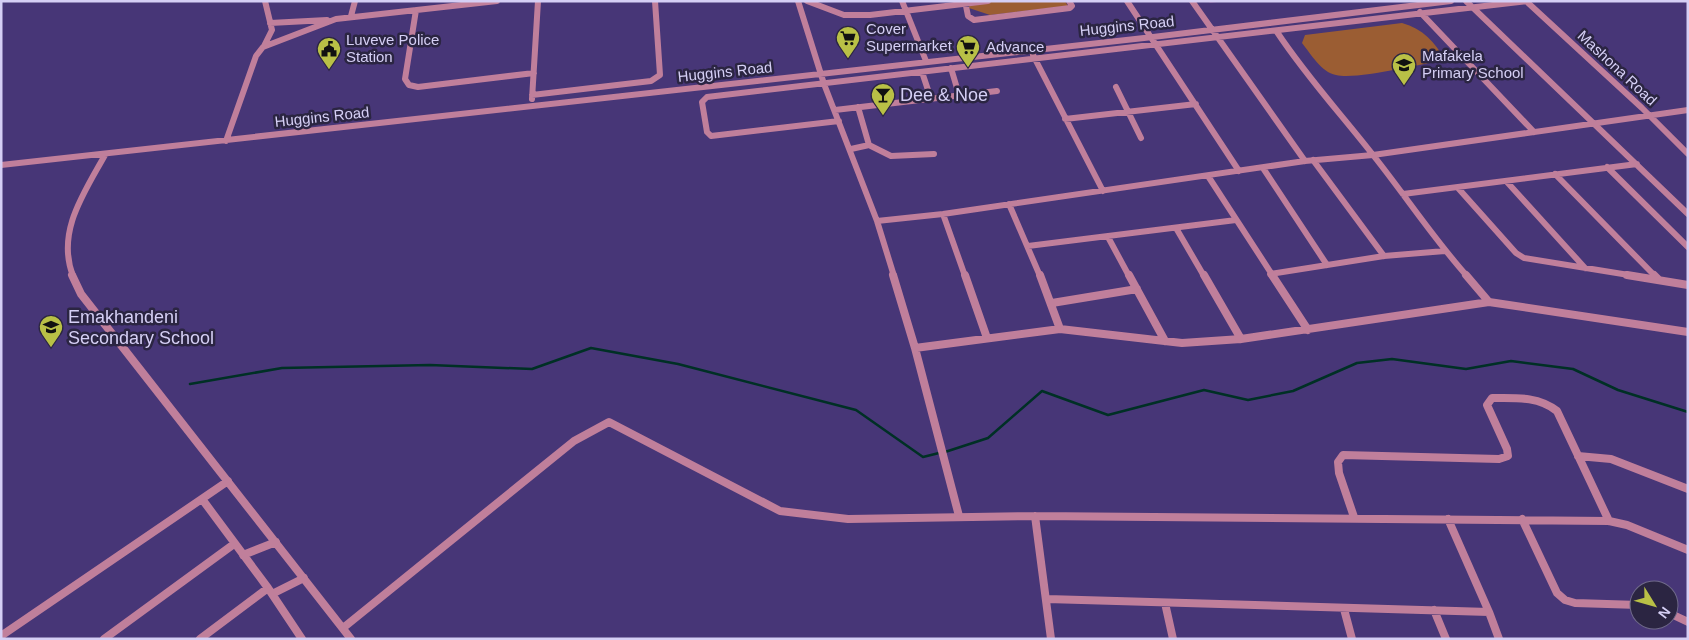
<svg xmlns="http://www.w3.org/2000/svg" width="1689" height="640" font-family="Helvetica,sans-serif">
<rect width="100%" height="100%" fill="#473677"/>
<path fill="#9b5d33" d="M970 1H1065L1068 6 990 15 969 8Z
M1402 23C1423 29 1435 42 1445 60 1420 64 1357 80 1336 75 1321 72 1311 54 1302 43L1305 35Z"/>
<g fill="none" stroke-linecap="round" stroke-linejoin="round">
<path stroke="#003025" stroke-width="2.5" d="M190 384 282 368 430 365 532 369 591 348 678 364 856 410 923 457 939 453
M945 452 988 438 1042 391 1108 415 1204 390 1248 400 1293 391 1357 363 1392 359 1466 369 1511 361 1573 369 1618 390 1688 412"/>
<path stroke="#c07f9b" stroke-width="6" d="M798 1 824 84 877 221 894 276
M807 1 844 15H870L988 1
M902 1 926 61
M965 1 968 16 974 20 1070 8 1072 6 1069 1
M1127 1 1239 171
M1192 1 1305 161
M1466 1 1688 214
M1526 1 1642 108 1688 154
M416 10 405 79 409 85 418 87 534 73
M1420 12 1534 132
M351 16 355 1
M270 23 327 20
M1277 32C1306 76 1341 114 1373 155 1405 195 1433 238 1467 276
M264 46 272 30 265 1
M1033 55 1103 191
M951 68 959 95
M922 72 931 99
M1116 87 1141 138
M532 95 651 81 660 75 655 1
M532 99 538 1
M858 107 869 145
M835 110 997 91
M1065 119 1196 104
M839 121 711 136 707 132 702 102 707 97 1527 1
M226 141 256 56 263 47 336 19 497 1
M851 149 869 145 891 156 934 154
M1313 160 1384 256
M1 165 1153 37 1451 1
M1607 167 1688 247
M1263 168 1327 265
M1555 174 1655 276
M1208 176 1273 276
M1507 182 1585 268
M1458 188 1516 253 1524 258 1635 276
M1403 194 1637 164
M1009 204 1040 276
M943 214 965 276
M877 221 943 214 1305 161 1373 155 1688 110
M1176 228 1204 276
M1108 237 1129 276
M1028 246 1236 220
M1270 274 1384 256 1445 251
M73 276C56 232 84 193 105 155"/>
<path stroke="#c07f9b" stroke-width="8" d="M72 275 81 294 351 639
M893 275 915 348 959 516
M965 275 987 338
M1040 275 1060 329
M1129 275 1165 341
M1204 275 1241 339
M1272 275 1308 330
M1466 275 1489 302
M1627 275 1688 285
M1654 275 1659 280
M1052 303 1137 289
M915 348 1060 329 1182 343 1241 339 1489 302 1688 332
M1578 456 1611 459 1688 489
M202 499 268 588 302 639
M1035 516 1051 639
M1354 517 1339 473 1338 462 1343 455 1499 459 1508 456 1507 449 1487 405 1492 398C1515 398 1538 396 1557 411L1609 521
M1522 519 1557 593 1565 600 1575 603 1639 605
M243 555 276 542
M272 594 304 578
M1047 599 1489 612 1448 519
M1165 603 1173 639
M1344 609 1352 639
M1434 610 1446 639
M1489 612 1499 639
M1669 613 1688 622
M343 628 574 441 609 422 780 511 848 519 1035 516 1609 521 1627 525 1688 550
M1 636 228 481
M104 639 234 544
M200 639 268 588"/>
</g>
<path fill="#683a80" d="M1208 1H1224L1210 3Z"/>
<defs>
<g id="supermarket-pin" transform="scale(1.25)"><path d="M0 17L-7.5 6A9.5 9.5 0 1 1 7.5 6Z" fill="#b9c046" stroke="#2b2542"/><path d="M-6-5.5h2.5l.6 2H6L4.5 2H-2.5L-4.4-4H-6ZM-1.5 3.2a1.3 1.3 0 1 0 .1 0ZM3 3.2a1.3 1.3 0 1 0 .1 0Z" fill="#111"/></g>
<g id="civic-pin" transform="scale(1.25)"><path d="M0 17L-7.5 6A9.5 9.5 0 1 1 7.5 6Z" fill="#b9c046" stroke="#2b2542"/><path d="M-.6-6.5H3V-4.5H.6V-3L4-1V1h2V6H-6V1h2V-1L-.6-3ZM-1.2 2.5V6h2.4V2.5Z" fill="#111"/></g>
<g id="school-pin" transform="scale(1.25)"><path d="M0 17L-7.5 6A9.5 9.5 0 1 1 7.5 6Z" fill="#b9c046" stroke="#2b2542"/><path d="M0-5L7-2L0 1L-7-2ZM-4 1L0 2.5L4 1V4Q0 6-4 4Z" fill="#111"/></g>
<g id="bar-pin" transform="scale(1.25)"><path d="M0 17L-7.5 6A9.5 9.5 0 1 1 7.5 6Z" fill="#b9c046" stroke="#2b2542"/><path d="M-6-5H6L.8 .8V4.5H3.5V6h-7V4.5H-.8V.8Z" fill="#111"/></g>
</defs>
<g fill-rule="evenodd">
<use href="#supermarket-pin" x="848" y="38"/>
<use href="#supermarket-pin" x="968" y="47"/>
<use href="#civic-pin" x="329" y="49"/>
<use href="#school-pin" x="1404" y="65"/>
<use href="#bar-pin" x="883" y="95"/>
<use href="#school-pin" x="51" y="327"/>
</g>
<g text-anchor="middle" stroke-width="5" stroke-linejoin="round" paint-order="stroke">
<g font-size="15" fill="#d5cff5" stroke="#2b2542">
<text transform="translate(1127 26) rotate(-6)" y="5">Huggins Road</text>
<text transform="translate(1617 68) rotate(43)" y="5">Mashona Road</text>
<text transform="translate(725 72) rotate(-6)" y="5">Huggins Road</text>
<text transform="translate(322 117) rotate(-6)" y="5">Huggins Road</text>
</g>
<g font-size="15" fill="#d5cff5" stroke="#2b2542" text-anchor="start">
<text x="866" y="34">Cover<tspan x="866" dy="17">Supermarket</tspan></text>
<text x="346" y="45">Luveve Police<tspan x="346" dy="17">Station</tspan></text>
<text x="986" y="52">Advance</text>
<text x="1422" y="61">Mafakela<tspan x="1422" dy="17">Primary School</tspan></text>
</g>
<g font-size="18" fill="#d5cff5" stroke="#2b2542" text-anchor="start">
<text x="900" y="101">Dee &amp; Noe</text>
<text x="68" y="323">Emakhandeni<tspan x="68" dy="21">Secondary School</tspan></text>
</g>
</g>
<rect width="1689" height="640" fill="none" stroke="#d5cff5" stroke-width="5"/>
<g transform="translate(1654 605) rotate(127)"><circle r="24" fill="#2b2542" stroke="#6f698a"/>
<path d="M0-4L9 19L0 12L-9 19Z" fill="#b9c046"/>
<text y="-8" font-size="14" font-weight="bold" text-anchor="middle" fill="#d5cff5">N</text>
</g>
</svg>
